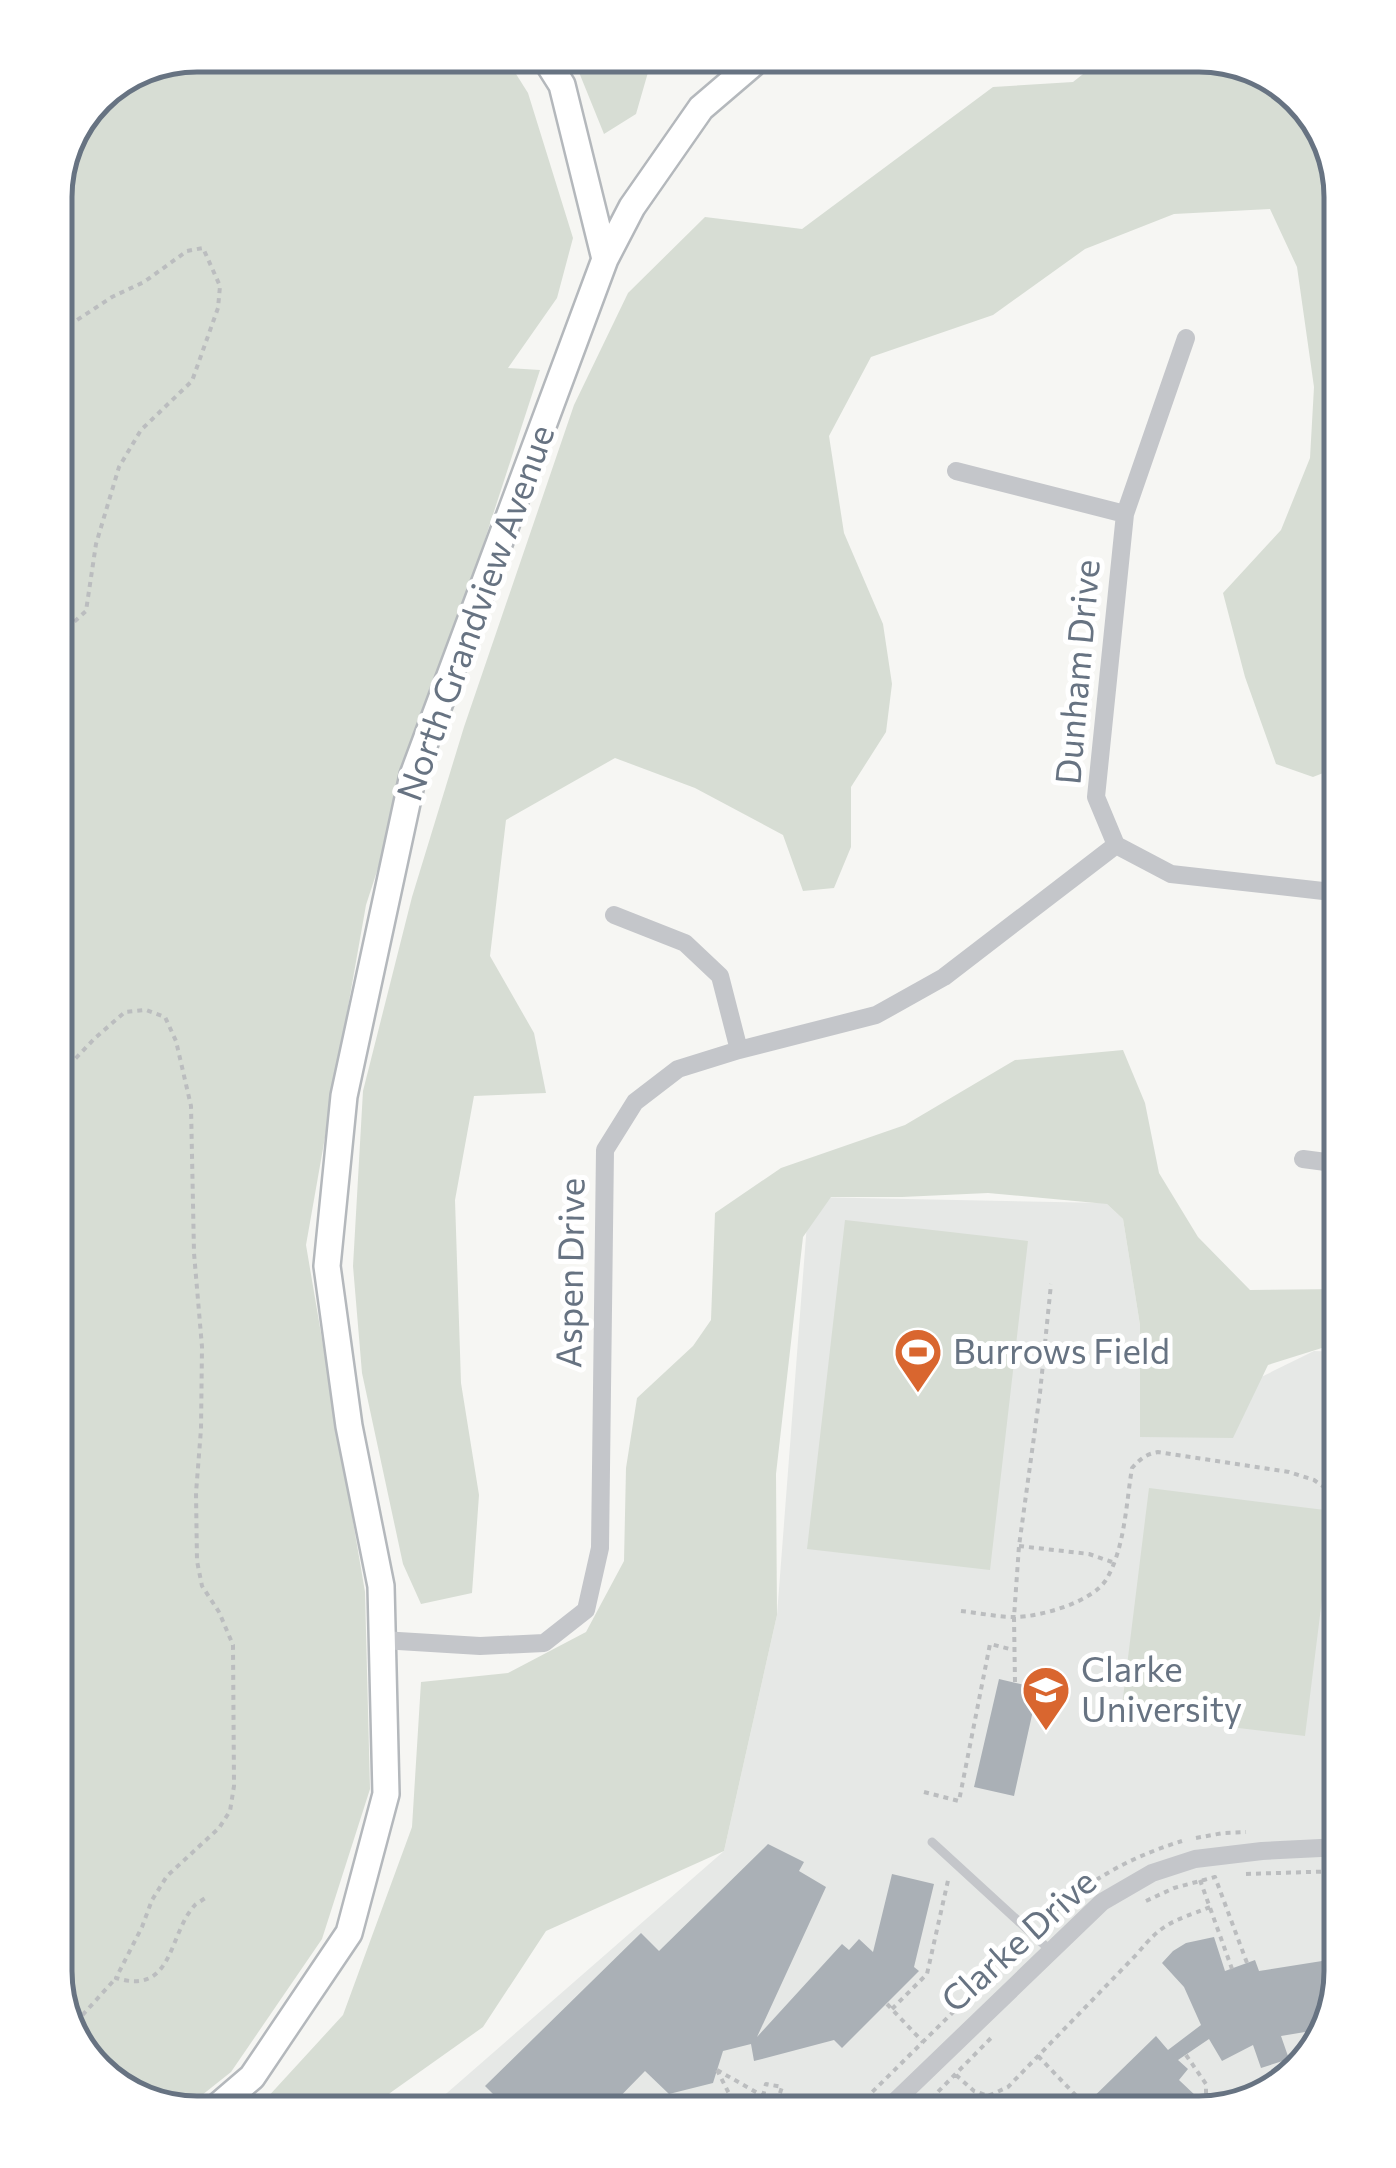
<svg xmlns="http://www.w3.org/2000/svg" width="1396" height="2168" font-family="Commissioner,sans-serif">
<rect width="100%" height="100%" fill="#f6f6f3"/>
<path fill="#e6e8e6" d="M809 1197 1106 1203 1123 1219 1140 1325 1141 1436 1314 1351 1341 1352V1971L1317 2049 1262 2098 1198 2113H424L724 1851 777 1615Z"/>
<path fill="#d7ddd4" d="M198 55H504L528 93 573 238 557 298 508 368 540 370 366 905 306 1245 365 1592 370 1789 322 1939 231 2072 182 2111 119 2089 70 2034 55 1970V189L97 96Z
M572 55H653L636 114 604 134Z
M1107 55H1208L1278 79 1326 134 1341 198V766L1313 777 1276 764 1245 677 1223 593 1281 530 1310 458 1314 387 1297 267 1270 209 1174 214 1085 249 993 315 871 357 829 436 844 533 883 624 892 684 886 732 851 787V847L834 888 803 891 783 835 695 788 615 758 506 820 490 956 534 1033 546 1093 474 1096 455 1200 461 1383 479 1495 472 1593 421 1604 403 1564 362 1373 353 1266 363 1091 412 897 464 727 574 405 628 293 705 217 802 229 993 87 1073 82Z
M1123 1050 1145 1103 1159 1173 1198 1237 1250 1290 1341 1289V1342L1268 1365 1233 1438 1140 1437V1325L1123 1219 1107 1204 988 1193 902 1197H831L803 1237 776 1474 777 1615 724 1851 546 1931 483 2027 390 2093 378 2113H253L343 2015 412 1827 421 1682 508 1673 586 1632 624 1561 626 1468 637 1398 693 1346 711 1320 715 1213 781 1168 905 1125 1015 1060Z
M845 1220 1028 1241 990 1570 807 1549Z
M1149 1488 1333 1511 1305 1736 1121 1714Z"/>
<path fill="#aab0b6" d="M999 1679 1038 1688 1014 1796 974 1787Z
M768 1844 804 1862 799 1871 826 1887 757 2037 842 1944 849 1950 859 1939 873 1952 892 1874 934 1884 914 1967 919 1971 842 2048 834 2040 754 2061 751 2044 723 2051 713 2083 669 2094 645 2071 604 2113H512L485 2086 641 1933 659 1951Z
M1214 1937 1225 1971 1255 1960 1259 1971 1341 1958V1971L1323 2029 1281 2036 1289 2059 1261 2068 1253 2045 1222 2061 1209 2039 1178 2060 1188 2069 1179 2080 1197 2097 1180 2113H1077L1156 2036 1168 2050 1201 2025 1184 1987 1162 1963 1173 1951 1186 1943Z"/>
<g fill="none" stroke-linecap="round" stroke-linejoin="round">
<g stroke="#b4b8bc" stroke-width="30">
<path id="secondary" d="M543 55 562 85 605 259
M210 2113 252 2077 349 1933 386 1794 381 1586 349 1426 327 1266 344 1096 413 775 605 259 632 207 701 108 763 55"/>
</g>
<path stroke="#bbbdbf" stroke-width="4" stroke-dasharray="5 5" stroke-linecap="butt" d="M55 626 74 622 86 611 96 544 119 467 141 430 192 381 218 308 220 286 203 248 187 251 144 282 112 297 71 324 55 330
M55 1080 95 1038 125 1012 146 1010 165 1017 176 1041 191 1106 194 1253 202 1347 201 1429 196 1493 197 1561 202 1586 219 1612 233 1645 234 1786 230 1811 219 1828 167 1876 152 1900 142 1927 116 1978C174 1996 168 1934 195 1905 197 1903 206 1898 208 1896
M1019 1546 1089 1554 1112 1562
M961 1611C979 1613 998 1617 1015 1617 1040 1617 1092 1602 1106 1580 1125 1548 1126 1504 1132 1468 1140 1459 1146 1454 1158 1452L1289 1472 1314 1480 1341 1499
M1015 1682 1014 1617 1019 1546 1040 1393 1051 1284
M924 1792 959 1801 990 1644 1014 1650
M1196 1838 1223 1833 1246 1832
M1246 1874 1341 1871
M1200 1880 1232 1969
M1146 1901 1174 1888 1215 1877 1247 1963
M1042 1924C1085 1882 1125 1859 1182 1841
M887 2004 923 2042
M892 2009 927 1974 949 1876
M69 2030 116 1978
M1186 2055 1206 2084V2111
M1038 2056 1085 2105
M717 2070 763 2096 782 2113
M717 2070 739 2113
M956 2075 974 2091 988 2096 1008 2087 1137 1954C1163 1922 1172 1922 1210 1907
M763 2096 766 2084 782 2087 778 2099 768 2113
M851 2113 1021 1945
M917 2113 994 2035
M963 2113 980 2095"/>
<path stroke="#c4c6ca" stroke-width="9" d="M932 1842 1051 1951"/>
<path stroke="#c4c6ca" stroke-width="18" d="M1186 338 1125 514 1096 797 1116 845 1171 874 1341 893
M956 471 1125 514
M614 915 685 943 720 976 739 1050
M1303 1159 1341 1164
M382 1640 480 1646 544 1643 586 1610 600 1548 605 1150 635 1102 678 1069 739 1050 876 1015 944 977 1116 845
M883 2113 1102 1902 1152 1873 1195 1859 1262 1851 1341 1847"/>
<use href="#secondary" stroke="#fff" stroke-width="25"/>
</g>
<defs>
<g id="stadium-pin" transform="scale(2.5)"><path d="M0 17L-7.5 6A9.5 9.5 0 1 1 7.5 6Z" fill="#d9662f" stroke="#fff"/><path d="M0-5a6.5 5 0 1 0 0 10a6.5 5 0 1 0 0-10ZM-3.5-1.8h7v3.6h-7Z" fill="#fff"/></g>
<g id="university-pin" transform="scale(2.5)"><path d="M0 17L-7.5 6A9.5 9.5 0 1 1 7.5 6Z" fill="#d9662f" stroke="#fff"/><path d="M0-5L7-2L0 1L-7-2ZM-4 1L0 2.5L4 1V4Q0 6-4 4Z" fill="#fff"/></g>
</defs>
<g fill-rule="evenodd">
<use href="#stadium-pin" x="918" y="1352"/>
<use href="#university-pin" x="1046" y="1690"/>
</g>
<g text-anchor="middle" stroke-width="10" stroke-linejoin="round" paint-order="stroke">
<g font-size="35" fill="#677382" stroke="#fff">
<text transform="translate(476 613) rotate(-70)" y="12">North Grandview Avenue</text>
<text transform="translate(1078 672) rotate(-85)" y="12">Dunham Drive</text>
<text transform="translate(571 1273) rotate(-89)" y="12">Aspen Drive</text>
<text transform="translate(1019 1941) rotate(-42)" y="12">Clarke Drive</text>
</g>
<g font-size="35" fill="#677382" stroke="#fff" text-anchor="start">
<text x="953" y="1364">Burrows Field</text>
<text x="1081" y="1682">Clarke<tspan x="1081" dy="40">University</tspan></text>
</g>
</g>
<path d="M0 0H1396V2168H0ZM197 72H1199A125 125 0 0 1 1324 197V1971A125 125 0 0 1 1199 2096H197A125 125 0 0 1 72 1971V197A125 125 0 0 1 197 72Z" fill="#fff" fill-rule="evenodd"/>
<path fill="none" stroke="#677382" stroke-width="5" d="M197 72H1199A125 125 0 0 1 1324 197V1971A125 125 0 0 1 1199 2096H197A125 125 0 0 1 72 1971V197A125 125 0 0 1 197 72Z"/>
</svg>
